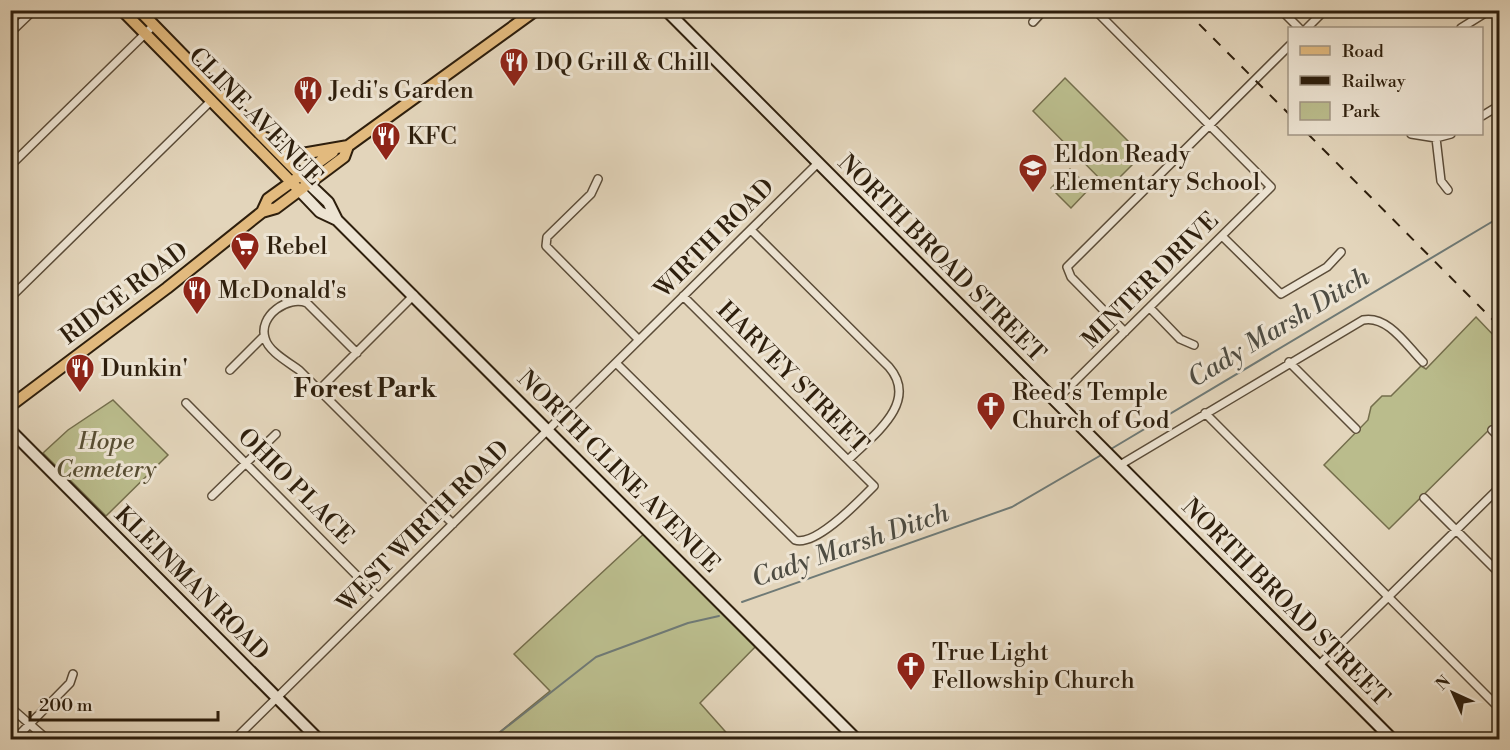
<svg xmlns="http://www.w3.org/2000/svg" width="1510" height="750" font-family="'Libre Bodoni',serif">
<rect width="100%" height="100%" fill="#e3d5bb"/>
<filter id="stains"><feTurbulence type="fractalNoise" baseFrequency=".00333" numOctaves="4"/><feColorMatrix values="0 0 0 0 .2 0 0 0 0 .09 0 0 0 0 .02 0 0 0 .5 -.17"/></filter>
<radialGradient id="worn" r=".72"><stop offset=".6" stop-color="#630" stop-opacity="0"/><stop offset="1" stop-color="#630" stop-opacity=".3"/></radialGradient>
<path fill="#babc8c" stroke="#746e4c" stroke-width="1.5" d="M1065 78 1142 155 1109 188 1033 111Z
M1070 169 1090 188 1071 208 1051 188Z
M1476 317 1499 341V420L1389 529 1324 465 1368 420 1371 407 1382 396H1391L1421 366 1426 369Z
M113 400 168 455 106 516 43 453 68 430Z
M648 530 760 642 700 703 732 739 490 740 550 691 514 654Z"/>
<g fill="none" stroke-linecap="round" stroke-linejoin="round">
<path stroke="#6f7a76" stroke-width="2" d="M1111 449 1500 217
M742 602 1012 507 1103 454
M490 740 596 657 688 623 719 616"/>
<g stroke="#5b4c38" stroke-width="10">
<path id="street" d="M1281 10 1299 28
M1033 22 1044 10
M1307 28 1325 10
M1461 28 1490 10
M10 33 34 10
M1482 116 1500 105
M1411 134 1436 138 1451 134
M1436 138 1441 181 1448 190
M10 166 154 25
M598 179 591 194 547 237 546 246 639 340
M751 230 889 367C920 403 872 436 848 460
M1222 236 1281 294 1327 267 1341 252
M10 298 212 100
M1150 308 1180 339 1194 345
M1125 332 1071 277 1067 267 1290 45
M357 353 307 303C288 295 258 316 265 338 268 351 288 362 299 370L453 524
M1289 362 1356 429
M616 363 795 540C816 547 860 500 874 486L683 296
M230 370 264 336
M319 390 414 295
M1055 401 1271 187 1095 10
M186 403 378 597
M1205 413 1500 709
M1492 430 1500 438
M1120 465 1363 320C1388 315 1407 346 1423 362
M212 496 276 434
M1424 498 1500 574
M1319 665 1500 487
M10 707 48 740
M14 740 70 683 73 674
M234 740 818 163"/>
</g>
<g stroke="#2e1f0d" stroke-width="14">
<path id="secondary" d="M666 10 1393 740
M308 183 328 202 337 220 857 740
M299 190 320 212 337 220
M10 430 319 740"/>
</g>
<g stroke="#2e1f0d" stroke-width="14">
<path id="primary" d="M122 10 299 190
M139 10 308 183
M266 138 283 149 302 154 348 146 536 10
M262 212 268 199 333 152
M10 406 167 288 262 212 276 208 344 157 348 146"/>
</g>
<use href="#street" stroke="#ede4d3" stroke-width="7"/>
<use href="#secondary" stroke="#ede4d3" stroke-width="10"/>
<use href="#primary" stroke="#e2ba7e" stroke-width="10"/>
<path stroke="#2e1f0d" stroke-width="2" stroke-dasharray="10 10" stroke-linecap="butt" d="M1185 10 1290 115
M1308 134 1500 327"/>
</g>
<defs>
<g id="restaurant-pin" transform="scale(1.5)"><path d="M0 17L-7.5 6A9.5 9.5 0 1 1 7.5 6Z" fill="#8f2418" stroke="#ede4d3"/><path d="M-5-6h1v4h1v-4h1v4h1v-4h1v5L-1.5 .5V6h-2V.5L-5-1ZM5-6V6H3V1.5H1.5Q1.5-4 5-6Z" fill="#fff"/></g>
<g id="school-pin" transform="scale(1.5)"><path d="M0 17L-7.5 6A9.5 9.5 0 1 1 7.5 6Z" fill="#8f2418" stroke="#ede4d3"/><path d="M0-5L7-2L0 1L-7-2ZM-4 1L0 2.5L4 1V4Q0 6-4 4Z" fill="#fff"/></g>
<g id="supermarket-pin" transform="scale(1.5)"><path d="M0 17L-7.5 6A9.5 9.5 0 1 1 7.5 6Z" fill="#8f2418" stroke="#ede4d3"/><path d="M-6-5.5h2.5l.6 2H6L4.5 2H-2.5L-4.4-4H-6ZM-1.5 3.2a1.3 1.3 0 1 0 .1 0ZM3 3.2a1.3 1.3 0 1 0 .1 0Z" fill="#fff"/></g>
<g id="church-pin" transform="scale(1.5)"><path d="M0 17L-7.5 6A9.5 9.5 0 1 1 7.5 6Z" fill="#8f2418" stroke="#ede4d3"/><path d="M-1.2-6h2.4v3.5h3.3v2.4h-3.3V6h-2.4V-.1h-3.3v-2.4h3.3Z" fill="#fff"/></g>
</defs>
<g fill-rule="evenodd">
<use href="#restaurant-pin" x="514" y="62"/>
<use href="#restaurant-pin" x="308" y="90"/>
<use href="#restaurant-pin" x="386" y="136"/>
<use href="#school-pin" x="1033" y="168"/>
<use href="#supermarket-pin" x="245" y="246"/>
<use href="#restaurant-pin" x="197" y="290"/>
<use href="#restaurant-pin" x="80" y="368"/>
<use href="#church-pin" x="991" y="406"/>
<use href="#church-pin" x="911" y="666"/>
</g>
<g text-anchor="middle" stroke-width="6" stroke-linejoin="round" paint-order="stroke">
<g font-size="24" fill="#2e1f0d" stroke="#ede4d3" text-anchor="start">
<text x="535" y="70">DQ Grill &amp; Chill</text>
<text x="329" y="98">Jedi's Garden</text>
<text x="407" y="144">KFC</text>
<text x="1054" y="162">Eldon Ready<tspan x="1054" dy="28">Elementary School</tspan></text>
<text x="266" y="254">Rebel</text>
<text x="218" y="298">McDonald's</text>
<text x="101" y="376">Dunkin'</text>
<text x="1012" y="400">Reed's Temple<tspan x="1012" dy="28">Church of God</tspan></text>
<text x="932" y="660">True Light<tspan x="932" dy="28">Fellowship Church</tspan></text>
</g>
<g font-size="24" fill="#2e1f0d" stroke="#ede4d3">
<text transform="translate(256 116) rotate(46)" y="8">CLINE AVENUE</text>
<text transform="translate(714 238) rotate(-45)" y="8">WIRTH ROAD</text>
<text transform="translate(942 258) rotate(45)" y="8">NORTH BROAD STREET</text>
<text transform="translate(1150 280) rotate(-45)" y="8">MINTER DRIVE</text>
<text transform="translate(124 293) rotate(-37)" y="8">RIDGE ROAD</text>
<text transform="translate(793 377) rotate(45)" y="8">HARVEY STREET</text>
<text transform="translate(619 471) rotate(45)" y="8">NORTH CLINE AVENUE</text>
<text transform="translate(296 486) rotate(45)" y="8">OHIO PLACE</text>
<text transform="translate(423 526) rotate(-45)" y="8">WEST WIRTH ROAD</text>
<text transform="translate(192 583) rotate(45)" y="8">KLEINMAN ROAD</text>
<text transform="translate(1286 602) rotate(45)" y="8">NORTH BROAD STREET</text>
</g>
<g font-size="24" font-style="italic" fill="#584e33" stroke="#ede4d3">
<text x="106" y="449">Hope<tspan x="106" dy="28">Cemetery</tspan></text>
</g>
<g font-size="26" font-style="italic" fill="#4e4c42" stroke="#ede4d3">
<text transform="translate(1278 327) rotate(-31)" y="9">Cady Marsh Ditch</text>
<text transform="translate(850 545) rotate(-19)" y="9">Cady Marsh Ditch</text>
</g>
<g font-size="26" font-weight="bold" fill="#2e1f0d" stroke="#ede4d3">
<text x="365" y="397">Forest Park</text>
</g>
</g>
<rect width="1510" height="750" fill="none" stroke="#e3d5bb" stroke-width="36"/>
<rect x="12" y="12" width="1486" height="726" fill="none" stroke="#2e1f0d" stroke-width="3"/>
<rect x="18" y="18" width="1474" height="714" fill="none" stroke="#2e1f0d" stroke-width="1.5"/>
<rect x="1288" y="27" width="195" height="108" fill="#ede4d3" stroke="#a19584" stroke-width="1.5"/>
<rect x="1300" y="46" width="30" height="9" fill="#e2ba7e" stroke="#a19584" stroke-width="1.5"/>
<text x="1342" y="57" font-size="18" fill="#2e1f0d">Road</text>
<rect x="1300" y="76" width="30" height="9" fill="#2e1f0d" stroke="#a19584" stroke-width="1.5"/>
<text x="1342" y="87" font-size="18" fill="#2e1f0d">Railway</text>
<rect x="1300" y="102" width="30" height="18" fill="#babc8c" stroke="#a19584" stroke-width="1.5"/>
<text x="1342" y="117" font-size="18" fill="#2e1f0d">Park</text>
<g transform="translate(1453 693) rotate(315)" stroke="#ede4d3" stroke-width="4.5" paint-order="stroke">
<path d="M0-4.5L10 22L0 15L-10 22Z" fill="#2e1f0d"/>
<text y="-9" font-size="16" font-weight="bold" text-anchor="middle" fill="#2e1f0d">N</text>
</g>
<path d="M30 711v9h188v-9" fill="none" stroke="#2e1f0d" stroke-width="3"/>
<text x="39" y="711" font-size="18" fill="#2e1f0d" stroke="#ede4d3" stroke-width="4.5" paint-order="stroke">200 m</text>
<rect width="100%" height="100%" filter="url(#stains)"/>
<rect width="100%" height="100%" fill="url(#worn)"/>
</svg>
